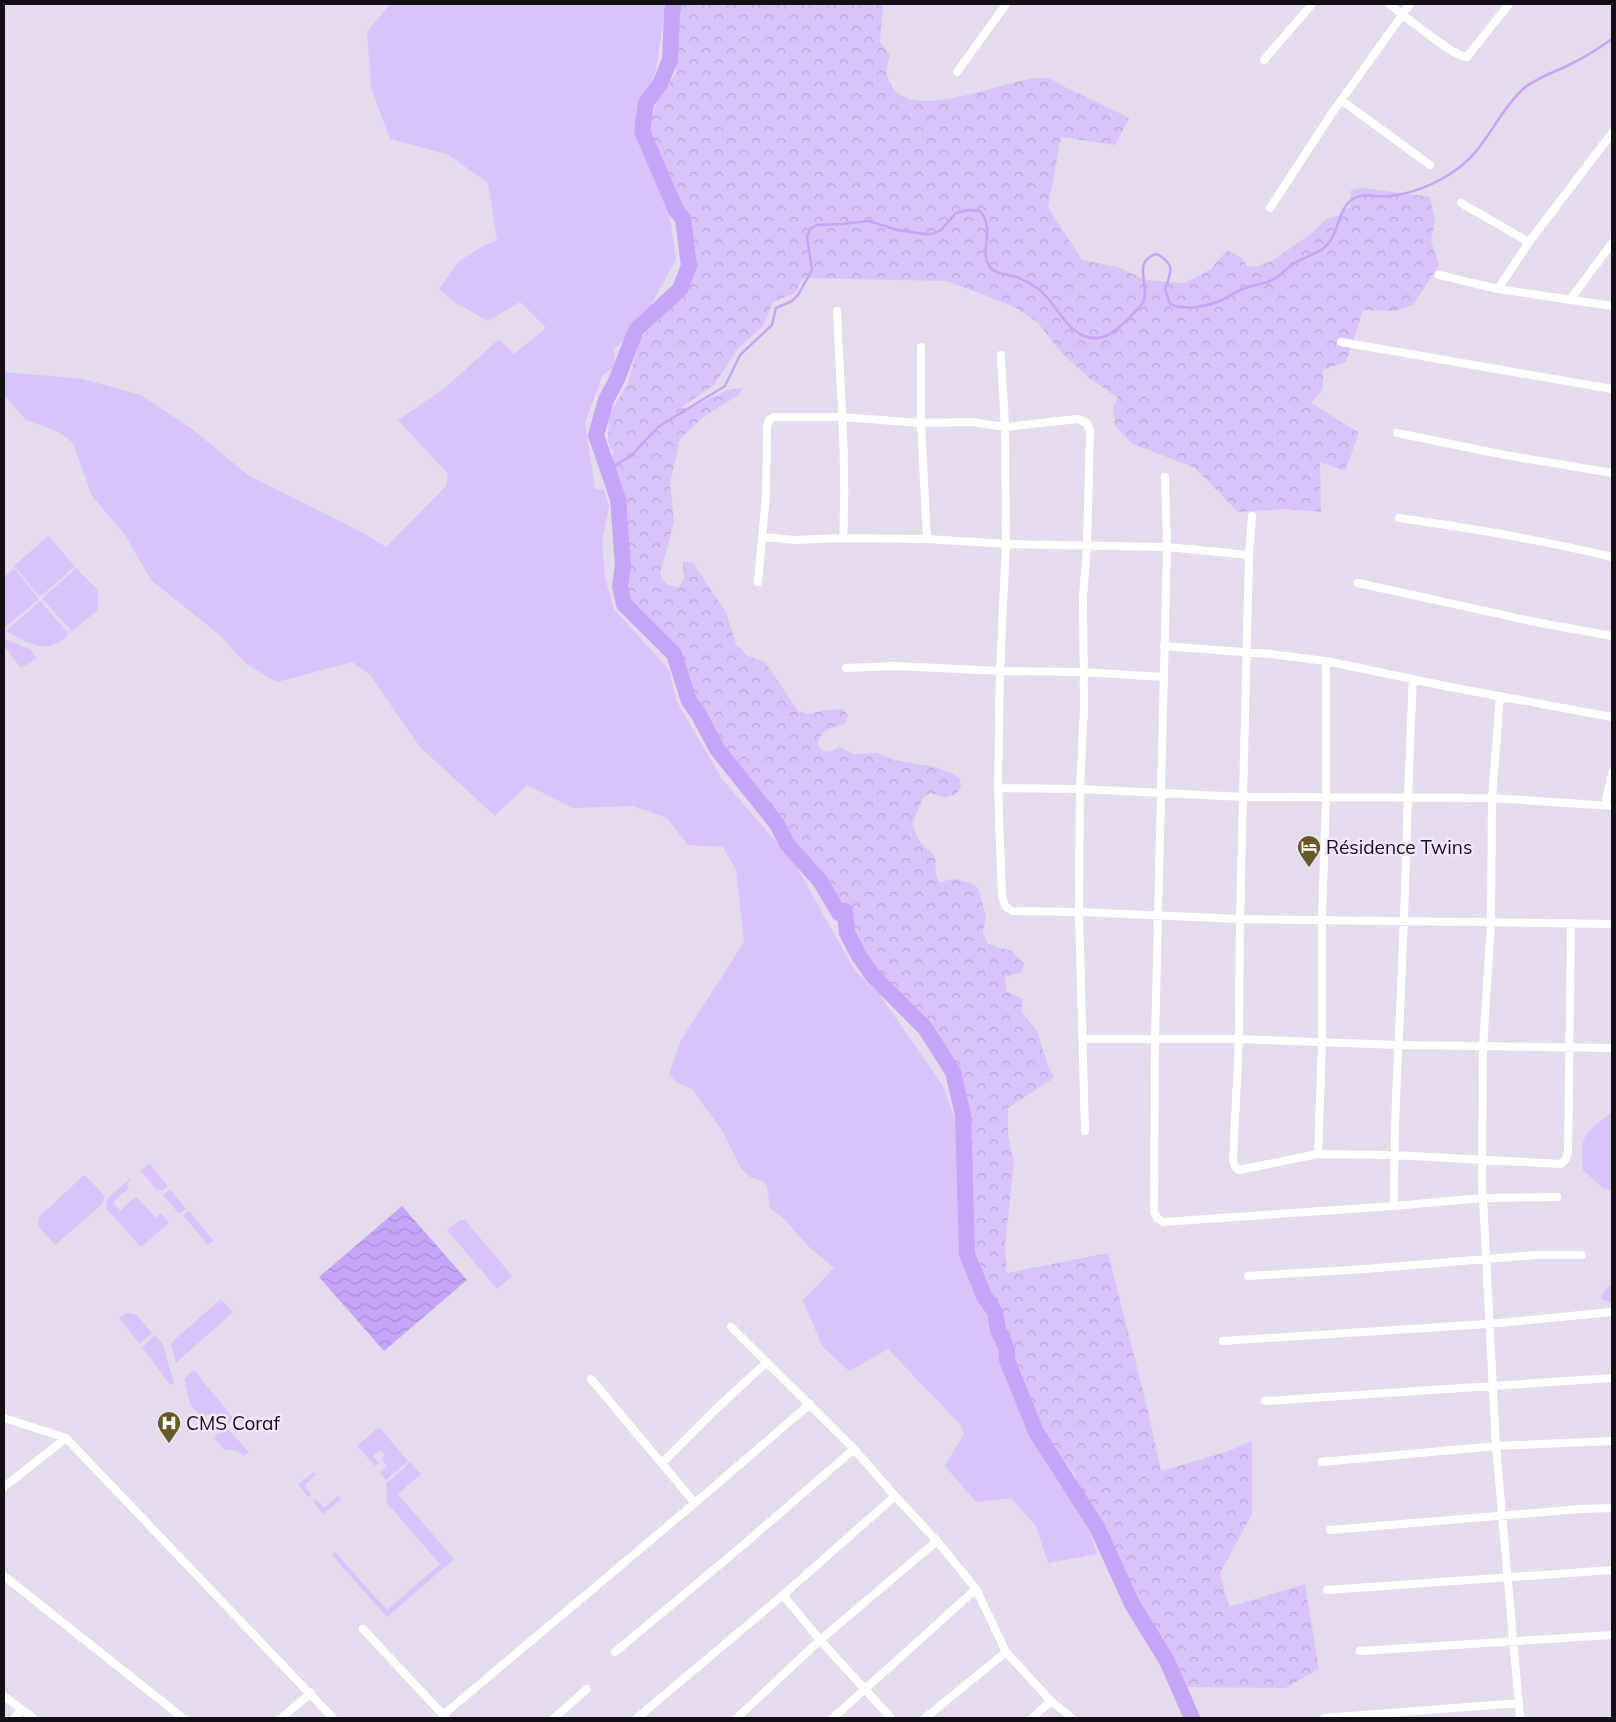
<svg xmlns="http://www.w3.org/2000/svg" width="1616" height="1722" font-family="Mulish,sans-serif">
<defs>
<pattern id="forest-crowns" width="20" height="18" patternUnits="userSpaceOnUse" patternTransform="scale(1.25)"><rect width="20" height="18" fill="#d8c3fa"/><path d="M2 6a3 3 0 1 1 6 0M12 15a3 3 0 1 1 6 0" fill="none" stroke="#b8a6d5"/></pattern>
<pattern id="water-waves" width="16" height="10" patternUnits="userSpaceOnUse" patternTransform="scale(1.25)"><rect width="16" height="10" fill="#c6a5f8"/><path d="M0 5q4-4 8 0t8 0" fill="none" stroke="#a98dd4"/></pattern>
</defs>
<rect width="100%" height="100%" fill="#e2dced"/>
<path fill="#d8c3fa" d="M390 4H666L656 70 633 130 669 209 676 259 641 323 614 349 615 366 603 375 585 422 595 489 604 490 609 507 602 541 605 578 614 609 669 670 677 702 722 779 795 864 855 971 879 994 943 1086 955 1119 963 1247 993 1334 1025 1416 1085 1517 1097 1554 1048 1563 1036 1526 1011 1498 976 1502 945 1466 964 1434 960 1424 888 1349 849 1371 822 1346 803 1300 834 1268 808 1246 783 1218 770 1208 767 1186 763 1181 750 1177 741 1169 723 1132 692 1089 676 1082 669 1074 681 1040 744 942 736 870 723 847 688 845 667 818 633 806 573 808 527 785 495 816 420 747 370 675 352 662 277 682 246 664 221 636 151 580 125 535 92 496 73 443 59 432 26 420 4 395V372L83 379 141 395 192 429 248 475 363 533 386 547 446 486 448 474 398 420 445 388 499 339 514 354 546 328 520 302 488 321 454 302 439 289 459 261 483 246 497 240 488 183 447 154 390 139 371 88 367 32Z
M48 536 75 566 40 597 14 566Z
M14 568 39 599 4 628V577Z
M76 568 98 590V610L72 631 42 599Z
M40 601 69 634C47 657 29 643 6 631Z
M4 639 30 649 37 658 21 668 4 646Z
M1612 1110V1190L1604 1189 1583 1170C1580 1136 1583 1134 1610 1114Z
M149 1163 168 1186 163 1190 156 1189 141 1171Z
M83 1176H86L105 1196 102 1204 55 1245 40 1228 38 1224 39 1217Z
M130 1179 131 1180 126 1185 129 1188 113 1202 120 1211 136 1196 156 1218 161 1213 169 1223 141 1247 106 1208 107 1199Z
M170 1189 186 1209 179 1214 163 1195Z
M189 1211 214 1241 208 1245 183 1215Z
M460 1220H465L512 1276 497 1289 447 1230Z
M1612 1284V1303L1601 1299 1604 1291Z
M221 1299 233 1312 176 1363 171 1345 173 1341Z
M127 1313 137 1315 152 1333 140 1344 119 1318Z
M155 1335 163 1345 174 1383 170 1385 142 1347Z
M194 1370 234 1419 222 1428 210 1413 202 1418 190 1404 184 1379Z
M226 1427 249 1452 244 1456C239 1450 233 1450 225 1450L214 1438Z
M379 1427 408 1461 386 1480 380 1473 387 1466 381 1459 385 1455 380 1450 373 1456 379 1463 375 1466 357 1446Z
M410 1462 421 1474 398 1494 454 1559 387 1617 332 1555 335 1552 387 1610 440 1564 387 1503 386 1484Z
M313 1472 316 1474 304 1486 311 1494 308 1497 300 1487 299 1484Z
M338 1496 341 1499 323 1514 313 1502 316 1499 324 1508Z"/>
<path fill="url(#forest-crowns)" d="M679 4H883L880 42 890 54C889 60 886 68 887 73 898 135 1010 74 1046 78 1053 79 1061 85 1067 88 1088 98 1109 108 1129 118L1115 145 1061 137 1048 207 1082 260 1118 267 1146 280 1184 283 1211 269 1227 250 1242 258 1247 266 1255 267 1272 261 1311 234 1325 220 1337 216 1350 206 1351 190 1362 188 1430 197 1435 221 1431 241 1439 265 1413 305 1395 311 1363 310 1346 362 1323 370V389L1311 403 1359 433 1345 471 1320 462 1321 512 1285 509 1238 512 1195 468 1131 443 1115 425 1113 407 1118 398 1089 378 1060 351 1038 323 1016 308 982 294 946 281 803 278 795 293 773 302 763 326 738 348 714 385 679 409 695 406 727 390 743 388 737 396 703 417 680 439 670 483 674 522 660 574C664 583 669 587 679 587L684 578 683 562 693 563 726 612 736 644 748 656 765 662 798 711 808 714 825 710 843 709 848 716 844 724C829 729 820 729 818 746L824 752 832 751 839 747 854 754 878 753 894 760 935 767 953 774 960 779 961 788 955 795 945 797 930 793 923 798 912 824 919 840 935 857 936 874 939 882 955 879 971 883 978 888 986 917 983 933 988 944 1012 951 1024 964 1022 972 1005 977 1006 991 1023 999 1021 1011 1037 1031 1047 1063 1054 1078 1008 1108V1135L1014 1161 1005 1246 1007 1273 1108 1253 1147 1407 1161 1471 1229 1451 1252 1441V1514L1220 1573 1229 1607 1305 1584 1319 1669 1285 1688 1183 1687 1165 1650 1158 1645 1112 1550 1104 1526 1084 1500 1074 1473 1043 1434 1029 1408 1015 1371 997 1311 983 1283 971 1243 969 1191 971 1140 964 1091 951 1059 925 1020 877 974 856 936 850 910 836 903 824 879 790 838 781 820 757 792 753 784 730 760 695 701 679 655 637 610 629 595 625 579 623 506 611 459 614 450 610 448 608 440 609 415 628 383 640 339 678 300 693 278 690 228 685 214 680 208 674 184 658 160 649 126 657 101 676 73 675 12Z"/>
<path fill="url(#water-waves)" d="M402 1206 467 1280 384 1351 319 1277Z"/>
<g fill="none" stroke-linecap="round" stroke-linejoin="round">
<path stroke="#c6a5f8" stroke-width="2.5" d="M607 469 630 457 658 427 725 386 740 355 772 325 776 308 792 301 798 295 812 270 807 237 810 229 817 225 842 224 869 221 897 230 925 234H933L941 230 956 213 968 210 980 211C996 230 979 250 989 266 994 274 1008 274 1017 277 1024 280 1030 283 1037 288 1056 301 1061 326 1084 336 1104 344 1119 328 1132 315 1136 310 1142 306 1144 300 1149 285 1132 260 1157 254 1176 265 1171 272 1165 289L1170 304C1185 311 1208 306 1222 300 1230 296 1237 291 1245 288 1254 285 1266 284 1274 279 1282 275 1287 267 1295 263 1304 257 1317 254 1325 247 1340 233 1337 209 1353 199 1363 192 1378 198 1390 196 1410 194 1433 185 1450 174 1487 151 1494 116 1523 89 1536 78 1552 73 1567 66 1582 59 1598 49 1612 39"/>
<path stroke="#c6a5f8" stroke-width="16" d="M674 4 672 12 670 60 660 84 646 103 642 131 676 210 683 219 689 266 680 289 636 330 617 379 606 400 596 435 618 499 623 566 620 586 624 604 674 654 689 701 699 715 717 749 777 824 787 844 820 881 839 913 845 911 847 933 859 956 873 976 925 1028 953 1072 963 1115 967 1254 984 1296 995 1312 998 1330 1007 1349V1360L1036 1432 1097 1527 1132 1604 1167 1661 1192 1718"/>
<path stroke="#fff" stroke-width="8" d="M1389 4C1403 14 1453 57 1467 57L1509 4
M1264 60 1312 4
M957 72 1006 4
M1341 100 1430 165
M1461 203 1529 242
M1270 208 1332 113 1410 4
M1439 275 1498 289 1612 306
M1498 289 1529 242 1612 133
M1570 300 1612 243
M837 311C840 386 847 463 843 538
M1341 342 1612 389
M921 347V423L927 539
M1001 355 1005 427 1006 544 1000 671 998 788 1002 896 1005 906 1012 911 1079 912 1240 919 1612 924
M1397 433 1505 455 1612 473
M1165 477 1167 547 1155 1040 1154 1212 1157 1218 1163 1222 1394 1206 1482 1198 1557 1197
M1252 516 1249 555 1240 919 1239 1039 1233 1161 1235 1167 1239 1170 1318 1154 1393 1155 1561 1164 1566 1159 1568 1152 1571 923
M1399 518C1471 528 1542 540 1612 557
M762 537 795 540 843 538 927 539 1006 544 1167 547 1249 555
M758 582 766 495 767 427 769 420 774 417H841L921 423 972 422 1005 427 1078 419 1087 423 1090 431 1087 546 1083 597 1084 707 1080 789 1079 912 1085 1131
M1358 583 1535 622 1612 636
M1164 646 1270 654 1326 661 1450 687 1612 717
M846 668 895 666 1000 671 1083 672 1164 677
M1500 696 1492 798 1491 924 1483 1046 1482 1181 1496 1446 1520 1718
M998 788 1080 789 1244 797 1492 798 1612 806
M1605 805 1612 773
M1082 1039H1239L1399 1045 1612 1048
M1318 1154 1322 1042V920L1326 797V661
M1394 1206C1393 1127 1399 1047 1402 967 1406 871 1408 775 1413 679
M1248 1276 1365 1269 1535 1255H1582
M731 1327 854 1449 895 1496 937 1541 976 1589 1006 1652
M1223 1341 1488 1324 1612 1312
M591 1379 695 1503
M1265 1401 1612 1378
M4 1418 66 1438 333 1718
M1322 1462 1496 1446 1612 1441
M662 1463 715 1410 767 1362
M4 1487 66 1438
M1330 1530 1581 1509 1612 1508
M4 1576 183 1718
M1327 1590 1612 1570
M783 1595 820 1640 891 1718
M363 1629 446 1718
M1360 1651 1612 1635
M615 1652 742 1546 854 1449
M4 1696 33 1718
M443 1715 695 1503 810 1404
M14 1718 22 1710
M281 1718 311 1693
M554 1718 587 1689
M637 1718 783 1595 895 1496
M737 1718 820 1640 937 1541
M833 1718 976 1589
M925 1718 1006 1652 1051 1701 1072 1718
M1032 1718 1051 1701
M1324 1718 1519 1703"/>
</g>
<defs>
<g id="hotel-pin" transform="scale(1.25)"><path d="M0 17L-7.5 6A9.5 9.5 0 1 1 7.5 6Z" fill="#685825" stroke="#efe9fb"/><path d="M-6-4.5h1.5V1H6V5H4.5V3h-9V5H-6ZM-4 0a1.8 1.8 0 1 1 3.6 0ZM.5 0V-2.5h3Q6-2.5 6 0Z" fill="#fff"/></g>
<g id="hospital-pin" transform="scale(1.25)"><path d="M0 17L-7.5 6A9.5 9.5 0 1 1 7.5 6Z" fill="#685825" stroke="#efe9fb"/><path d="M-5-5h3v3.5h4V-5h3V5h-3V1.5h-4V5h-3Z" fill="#fff"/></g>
</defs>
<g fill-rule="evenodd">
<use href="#hotel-pin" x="1309" y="847"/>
<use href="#hospital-pin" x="169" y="1423"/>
</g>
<g text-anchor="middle" stroke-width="5" stroke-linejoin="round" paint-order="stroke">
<g font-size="19" fill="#120f15" stroke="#efe9fb" text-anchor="start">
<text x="1326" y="854">Résidence Twins</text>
<text x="186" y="1430">CMS Coraf</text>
</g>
</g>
<rect width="1616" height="1722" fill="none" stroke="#120f15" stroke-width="10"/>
</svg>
